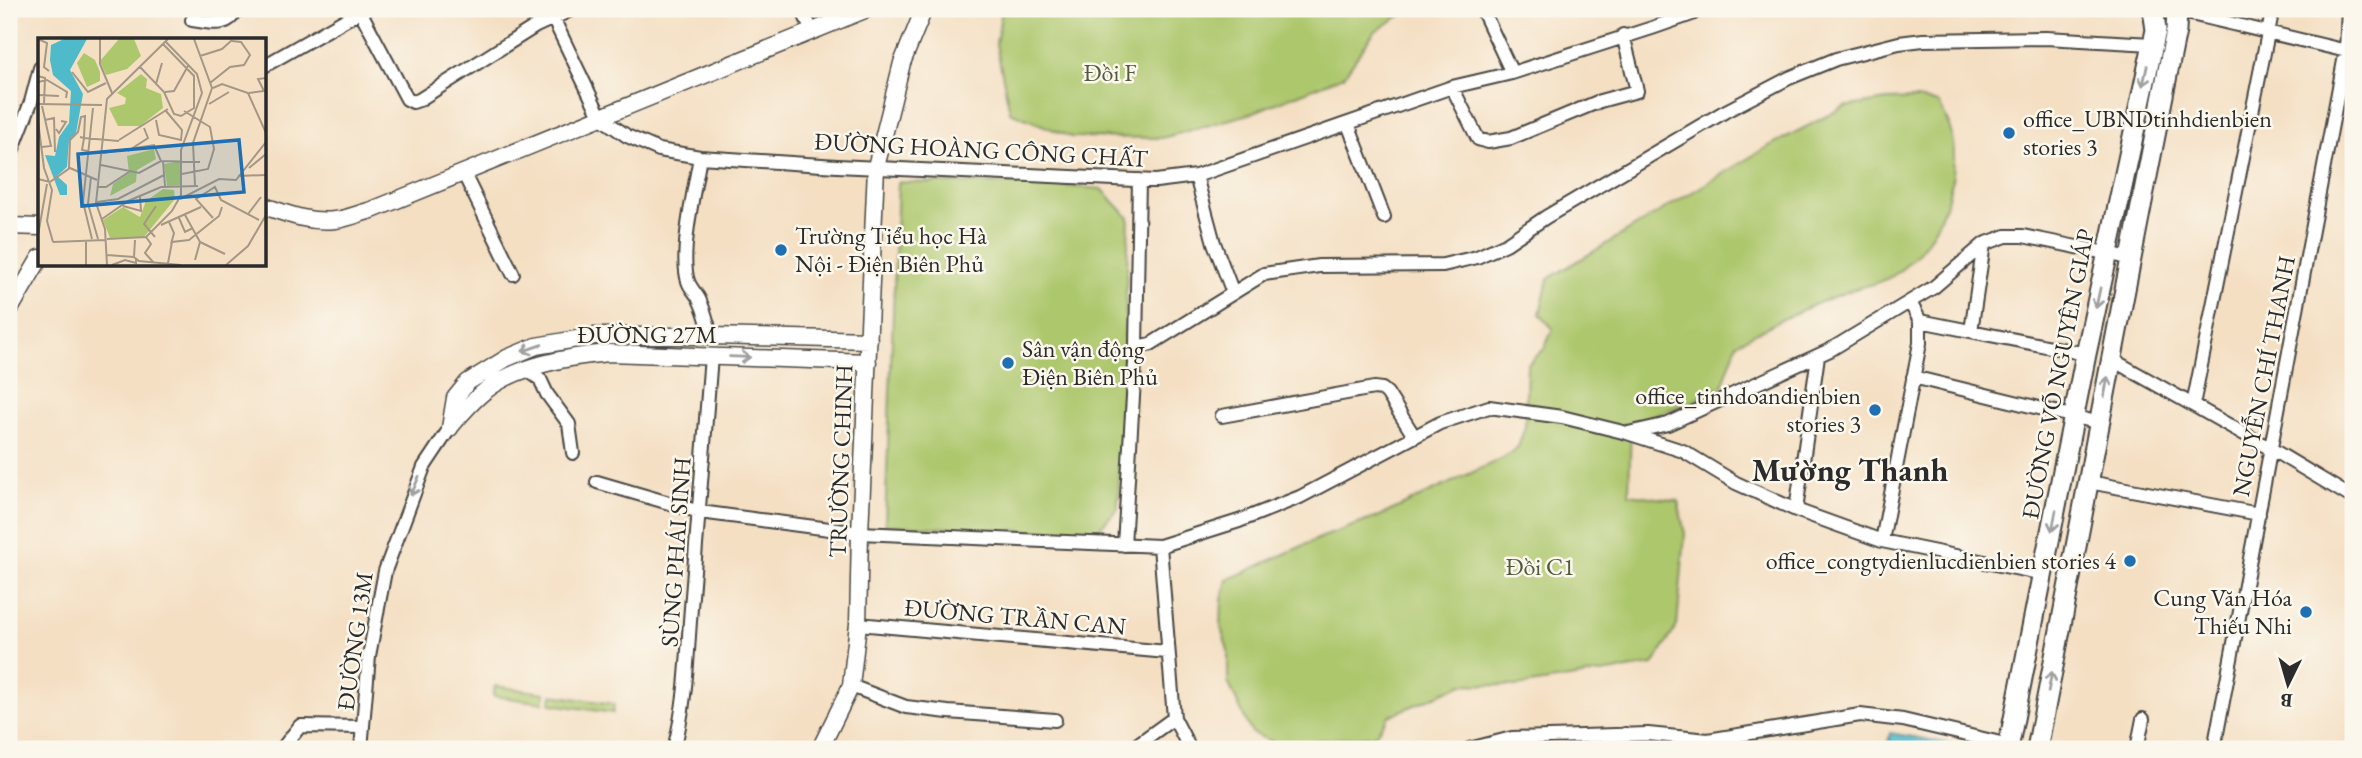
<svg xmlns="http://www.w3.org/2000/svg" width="2362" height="758" font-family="'EB Garamond',serif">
<rect width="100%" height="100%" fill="#fbf7ec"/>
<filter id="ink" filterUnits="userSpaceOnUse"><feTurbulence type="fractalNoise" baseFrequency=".0143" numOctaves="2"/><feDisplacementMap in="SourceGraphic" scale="14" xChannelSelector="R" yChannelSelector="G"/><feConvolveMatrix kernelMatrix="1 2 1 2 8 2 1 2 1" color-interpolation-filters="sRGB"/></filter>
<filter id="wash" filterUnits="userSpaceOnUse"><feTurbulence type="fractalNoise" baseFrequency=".00686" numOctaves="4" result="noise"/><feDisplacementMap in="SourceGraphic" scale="28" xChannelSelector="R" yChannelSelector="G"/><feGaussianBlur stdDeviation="1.57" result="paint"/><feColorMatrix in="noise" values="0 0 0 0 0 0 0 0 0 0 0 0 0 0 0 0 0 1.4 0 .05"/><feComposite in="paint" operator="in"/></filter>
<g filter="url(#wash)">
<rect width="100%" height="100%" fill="#f4dfc3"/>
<path fill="#adc76d" stroke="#6c794c" stroke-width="2" d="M1002 9H1411L1374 32 1344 76 1249 114 1162 138 1071 137 1010 112 996 44Z
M1916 99 1939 103C1942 111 1947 119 1950 128 1964 180 1938 244 1894 275 1882 283 1863 286 1849 291 1810 305 1773 323 1737 343L1722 387 1694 401 1631 423 1629 494 1678 501 1685 534 1677 626 1653 665 1517 686 1463 684 1389 716 1374 736 1277 744 1251 732 1228 682V650L1221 628 1222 599 1227 580 1320 538 1380 516 1503 458 1518 447 1525 427 1527 365 1544 349 1553 329 1540 314 1548 279 1767 147 1844 107 1887 100Z
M898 182 1037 184 1102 189 1129 218 1118 508 1094 534 885 525Z
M495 686 545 693 543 703 493 696Z
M552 695 614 704 613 713 551 704Z"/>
<path fill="#4ebaca" stroke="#3c727a" stroke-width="2" d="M1890 733 1981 749H1887Z"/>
</g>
<g filter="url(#ink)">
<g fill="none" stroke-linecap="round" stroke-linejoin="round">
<g stroke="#494642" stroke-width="16">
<path id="minor" d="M359 9 407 99 413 102 419 100 536 26 573 9
M802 9 812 31
M1482 9 1512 73
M2177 14H2191L2351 52
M553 18 601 118 627 136 659 150 700 157 837 166 1156 181 1196 176 1452 87 1512 73 1652 28 1692 14 1699 9
M192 20C210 22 228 29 237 9
M264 66 359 12
M1452 87 1478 139 1488 142 1511 138 1600 101 1637 91 1623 35
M1348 124 1384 217
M700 157C695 187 679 254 688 281 690 288 696 293 699 299 705 311 708 323 711 336
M9 159 31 102 40 68
M463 172 513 274
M1196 176 1214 243 1233 293
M1920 321 2086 354
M1971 331 1984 244
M1136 347 1151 344 1264 274 1319 266 1443 265 1477 257 1506 244 1546 217 1724 112 1789 78 1836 59 1899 43 1923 40 2046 38 2152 44
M2111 359 2271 449 2353 498
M527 370 540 379 547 394 569 424 573 453
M1913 377 2100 423
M2193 405 2271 18 2269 9
M1222 416 1374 388 1382 389 1387 393 1414 436
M1628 433 1668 424 1830 350 1934 287 1984 244 2006 236H2023L2130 258
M597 482 700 512 860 533 1160 546 1239 521 1300 497 1440 423 1489 407 1562 417 1627 433 1683 451 1736 483 1796 510 1882 541 2044 574
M2089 482 2259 514
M1796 510 1818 356
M1882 541 1920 343V321L1910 302
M1124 545 1136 347 1139 180
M1160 546 1174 718 1190 749
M858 624 1167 652
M851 686 906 707 948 712 1055 720
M1625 734 1626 749
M282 749 300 726 363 727
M361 749 369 656 385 571 424 467 450 428
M674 749C688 695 687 650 692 596 698 516 705 436 711 356
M1131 749 1174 718
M1469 749 1512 738 1648 734 1708 740 1860 715 1903 720 2009 745
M2137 749 2143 719
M2214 749 2346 50 2348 9"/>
</g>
<g stroke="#494642" stroke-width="19">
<path id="tertiary" d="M264 206C287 214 310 223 335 220 347 219 360 213 372 210L867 9
M9 226 40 227
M9 311 40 258
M451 426C462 413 472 401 485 391 515 366 571 356 609 353L868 362
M450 428 455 398 468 382 507 358 536 346 594 336H711L869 340
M820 749 851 686 858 624 860 533 876 167 902 63 924 9"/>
</g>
<g stroke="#494642" stroke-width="23">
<path id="trunk" d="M2008 749 2086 354 2156 30 2153 9
M2037 749C2084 510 2127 270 2176 31L2177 9"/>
</g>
<use href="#minor" stroke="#fff" stroke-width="12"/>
<use href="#tertiary" stroke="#fff" stroke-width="16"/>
<use href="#trunk" stroke="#fff" stroke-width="19"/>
</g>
<defs><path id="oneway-shaft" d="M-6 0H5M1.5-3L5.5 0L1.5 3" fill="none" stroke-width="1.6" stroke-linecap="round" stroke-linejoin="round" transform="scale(1.75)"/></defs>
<g stroke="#a0a0a0">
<use href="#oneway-shaft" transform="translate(2145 76) rotate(102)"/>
<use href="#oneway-shaft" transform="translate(2098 298) rotate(102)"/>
<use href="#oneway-shaft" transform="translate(532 348) rotate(161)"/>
<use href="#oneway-shaft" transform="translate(740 357) rotate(2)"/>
<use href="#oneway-shaft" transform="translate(2106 387) rotate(-80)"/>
<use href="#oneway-shaft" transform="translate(415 486) rotate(113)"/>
<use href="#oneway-shaft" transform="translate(2054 521) rotate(101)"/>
<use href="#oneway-shaft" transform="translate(2050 682) rotate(-79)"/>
</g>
</g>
<g fill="#1f6fb2" stroke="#fbf7ec" stroke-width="2.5">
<circle cx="2009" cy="133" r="7"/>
<circle cx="781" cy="250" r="7"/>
<circle cx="1008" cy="363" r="7"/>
<circle cx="1875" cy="410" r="7"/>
<circle cx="2130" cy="561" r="7"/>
<circle cx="2306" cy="612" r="7"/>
</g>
<g text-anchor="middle" stroke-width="5" stroke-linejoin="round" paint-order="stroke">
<g font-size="24" fill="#525a3f" stroke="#fbf7ec">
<text x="1110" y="81">Đồi F</text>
<text x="1540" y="575">Đồi C1</text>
</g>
<g font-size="24" fill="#2b2b2b" stroke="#fbf7ec" text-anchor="start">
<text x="2023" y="127">office_UBNDtinhdienbien<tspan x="2023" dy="28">stories 3</tspan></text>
<text x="795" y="244">Trường Tiểu học Hà<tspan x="795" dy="28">Nội - Điện Biên Phủ</tspan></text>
<text x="1022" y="357">Sân vận động<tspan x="1022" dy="28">Điện Biên Phủ</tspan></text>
<text x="1861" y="404" text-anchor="end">office_tinhdoandienbien<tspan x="1861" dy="28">stories 3</tspan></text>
<text x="2116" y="569" text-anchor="end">office_congtydienlucdienbien stories 4</text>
<text x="2292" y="606" text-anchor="end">Cung Văn Hóa<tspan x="2292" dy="28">Thiếu Nhi</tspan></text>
</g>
<g font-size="24" fill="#2b2b2b" stroke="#fbf7ec">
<text transform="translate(981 150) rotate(3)" y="8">ĐƯỜNG HOÀNG CÔNG CHẤT</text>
<text x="647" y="343">ĐƯỜNG 27M</text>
<text transform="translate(2058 374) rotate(-79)" y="8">ĐƯỜNG VÕ NGUYÊN GIÁP</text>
<text transform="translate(2264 376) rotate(-79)" y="8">NGUYỄN CHÍ THANH</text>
<text transform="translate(841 461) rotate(-88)" y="8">TRƯỜNG CHINH</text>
<text transform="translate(676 552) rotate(-86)" y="8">SÙNG PHÁI SINH</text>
<text transform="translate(1015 617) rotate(5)" y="8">ĐƯỜNG TRẦN CAN</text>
<text transform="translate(355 641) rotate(-82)" y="8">ĐƯỜNG 13M</text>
</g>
<g font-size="32" font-weight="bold" fill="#2b2b2b" stroke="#fbf7ec">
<text x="1850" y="481">Mường Thanh</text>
</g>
</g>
<g transform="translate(38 38)">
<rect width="228" height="228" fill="#f4dfc3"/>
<path d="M81 1H96L103 18 89 31 68 37 62 23ZM46 15 57 22 62 34V43L49 49 39 25ZM103 36 109 41 108 50 123 56 125 70 102 88H80L71 70 87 66 88 60 79 55ZM116 111 118 121 99 132 98 144 72 158 75 146 91 135 89 118ZM142 123 143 147 129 148 126 126ZM125 151 136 152 137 161 106 199 72 200 65 182 85 169 102 179 108 163Z" fill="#adc76d"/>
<path d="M26 1H49L32 32 45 56 38 95 31 102 29 129 19 138 29 147V157H22L7 117 17 118 21 99 31 85 33 53 15 37 12 22 13 7Z" fill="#4ebaca"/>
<path fill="none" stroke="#a49786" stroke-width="2" d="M0 1 9 5 6 29 11 33M62 1V26L74 55M156 1 174 50 155 105 157 147M162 18 184 11 194 2M102 29 126 54 136 76 143 78 156 70V38L125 6M34 34 50 54 68 45M0 38 7 40 6 66M0 44 9 42 29 54 28 60M172 45 192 29 206 27 212 17 203 4 194 3M118 46 124 25M175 50 184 46 210 55 228 95M127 54 136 53 150 28M211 55 226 53 220 41 228 40M0 57 21 58M0 66 64 67M171 66 191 54M4 68 13 108 4 109M7 82 16 80 17 114M118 82 121 97 143 102 144 92 128 73M0 83 6 130 14 152 9 183 15 204M18 91 21 95 28 84 23 83M81 102 130 71M50 113 44 112 46 100 81 103M90 113 110 100 106 90M65 115 116 107 123 123M125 123 127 148M63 127 101 135 123 123 162 124M31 130 32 102 40 94 43 79 47 78 46 100 42 99M211 130 228 116M144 136 170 131 176 111 172 89 146 73M200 138 228 137M53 139 50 166 60 201M0 141 12 144 32 130 59 142M59 149H68L91 134M142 161 181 141 198 142 228 104M59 164 80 161 126 137M85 168 103 173 102 158M210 176 223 159M147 177 162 204 157 222M141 180 147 194 155 190M175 180 158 161 177 149 183 162 221 182M64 181 90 163 123 149 160 148M131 184 136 195 133 206M123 187 163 169M0 197 9 146M108 199 113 206 107 215 116 225M117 199 106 186 118 168M54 201 45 164 55 70M69 201 108 199 134 173 143 157V112L164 55 159 36 127 3M97 202 96 219 101 223 143 227M15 204 67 202M162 204 187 216M69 217 96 219M130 225 134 204 151 202 181 178 184 169M48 227V204M69 227 67 191 58 165 69 61 130 1M74 227 87 222 98 225V221M188 227 210 208 228 177"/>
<path fill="#1f6fb2" fill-opacity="0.15" stroke="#1f6fb2" stroke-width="3.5" d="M201 102 206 154 44 168 40 116Z"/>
<rect width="228" height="228" fill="none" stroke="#2b2b2b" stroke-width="3.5"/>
</g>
<rect width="2362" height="758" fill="none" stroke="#fbf7ec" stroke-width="35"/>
<g transform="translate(2288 684) rotate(185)" stroke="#fbf7ec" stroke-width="5" paint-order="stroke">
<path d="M0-5L12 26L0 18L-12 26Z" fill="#2b2b2b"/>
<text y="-10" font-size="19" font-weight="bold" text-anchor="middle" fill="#2b2b2b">B</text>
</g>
</svg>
